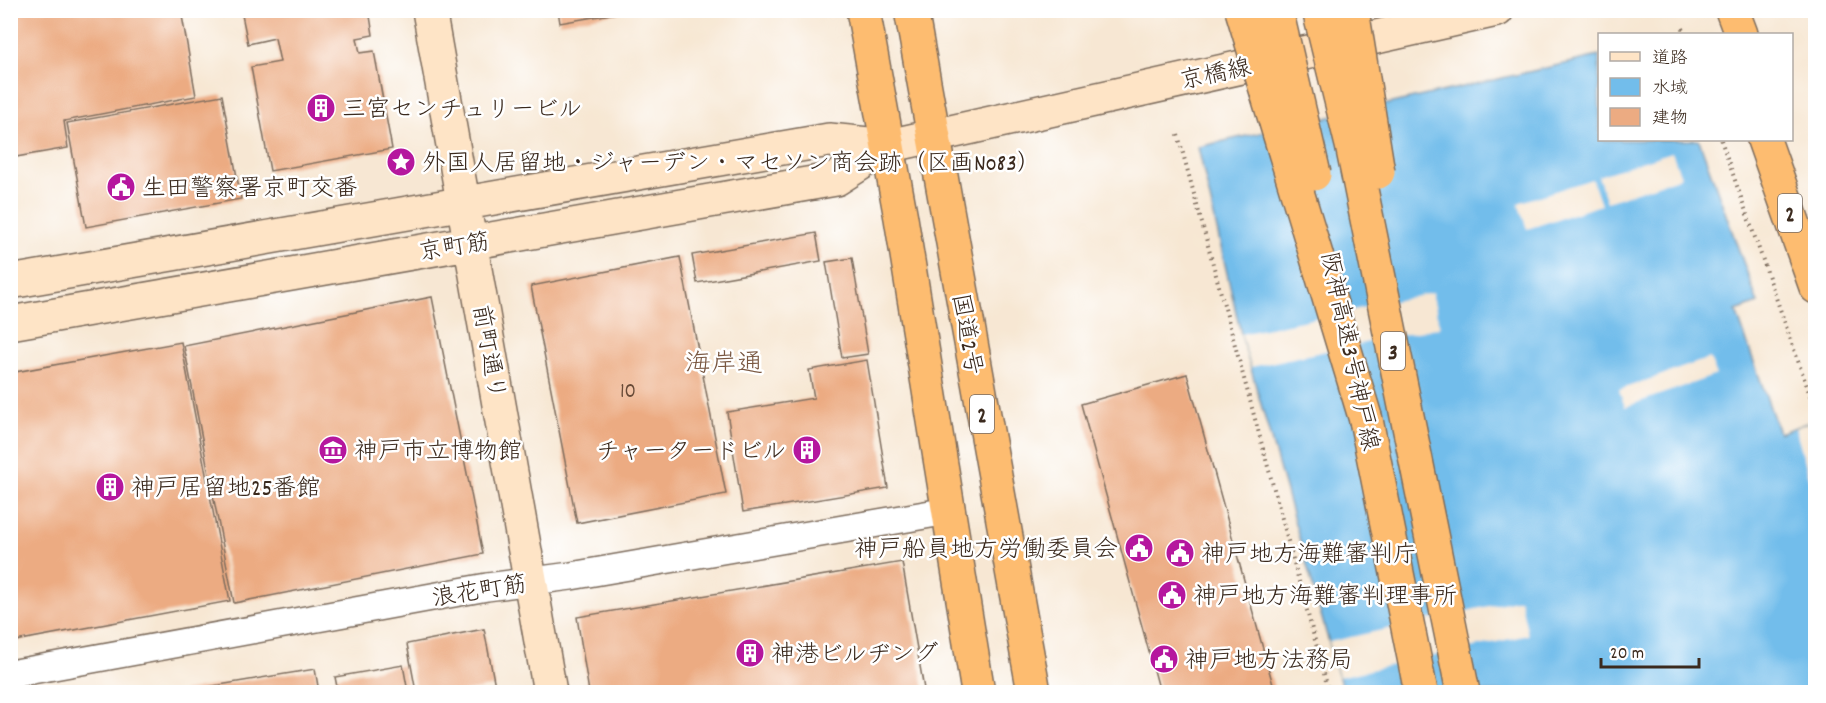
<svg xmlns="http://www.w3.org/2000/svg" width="1826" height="703" font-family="Dekko,'Klee One',sans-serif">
<rect width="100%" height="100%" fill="#fff"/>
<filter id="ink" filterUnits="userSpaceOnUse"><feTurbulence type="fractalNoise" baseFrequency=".0167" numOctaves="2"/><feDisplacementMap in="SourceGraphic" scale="12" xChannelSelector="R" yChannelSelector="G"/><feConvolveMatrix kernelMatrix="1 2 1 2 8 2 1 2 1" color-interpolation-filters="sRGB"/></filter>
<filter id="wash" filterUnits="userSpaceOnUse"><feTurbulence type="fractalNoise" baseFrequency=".008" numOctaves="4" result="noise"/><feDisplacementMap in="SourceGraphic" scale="24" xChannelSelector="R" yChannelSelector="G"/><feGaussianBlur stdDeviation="1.35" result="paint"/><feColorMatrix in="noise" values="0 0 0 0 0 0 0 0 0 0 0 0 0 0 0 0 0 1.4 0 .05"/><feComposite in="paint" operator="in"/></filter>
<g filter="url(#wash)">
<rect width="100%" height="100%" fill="#f7e7d3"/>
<path fill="#72bdeb" stroke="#567484" stroke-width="1.5" d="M1599 56 1600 140H1699L1758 303 1736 311 1779 433 1815 420V692H1343L1241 334 1198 147Z"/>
<path fill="#f7e7d3" d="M1672 152 1681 177 1607 202 1598 176Z
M1592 179 1601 205 1527 229 1518 203Z
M1432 293 1440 327 1251 367 1241 334Z
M1710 358 1716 375 1625 407 1619 390Z
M1815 420H1816L1815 497 1795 428Z
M1520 599 1528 635 1339 677 1329 642Z"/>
<g id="blocks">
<path fill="#ecab82" d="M10 10H181L196 96 64 121 68 148 10 158Z
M241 10H369L373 35 357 38 360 53 374 51 392 149 270 171 251 67 280 62 275 38 248 44Z
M558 10H622V12L560 23Z
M222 95 241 199 86 227 67 123Z
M816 233 821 261 697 283 692 255Z
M680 257 726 494 577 523 531 286Z
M852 258 868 354 842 358 826 262Z
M432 297 483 554 234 603 184 346Z
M181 342 230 601 10 642V373Z
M867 360 888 488 743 512 727 412 814 398 809 370Z
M1187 374 1275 692H1160L1081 404Z
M902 562 924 689 901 692H589L577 617Z
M484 629 495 686 463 692H416L407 644Z
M403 665 408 692H338L335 677Z
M315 669 319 692H184L183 691Z"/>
</g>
</g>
<g filter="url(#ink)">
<use href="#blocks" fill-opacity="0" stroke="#7d6c5d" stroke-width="1.5"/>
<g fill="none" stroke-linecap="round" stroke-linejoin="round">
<g stroke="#7d6c5d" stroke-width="30">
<path id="street" d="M10 674 487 587 571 576 948 511"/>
</g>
<g stroke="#7d6c5d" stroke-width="36">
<path id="secondary" d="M429 10 550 692
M10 282 829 140 888 146
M10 323 836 179 888 146 1497 10"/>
</g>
<g stroke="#7d6c5d" stroke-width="36">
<path id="highway" d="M863 10 901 218 978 692
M911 10 1034 692
M1732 10 1741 34
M1764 140 1816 287
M1366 420 1421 692"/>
</g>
<path stroke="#7d6c5d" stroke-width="4" stroke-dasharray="1.5 4.5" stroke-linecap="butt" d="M1683 28 1685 34
M1178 135 1329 692
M1721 140 1811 398 1816 396"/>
<use href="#street" stroke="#fff" stroke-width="27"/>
<use href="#secondary" stroke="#fee4c6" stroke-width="33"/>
<use href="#highway" stroke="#fdbc70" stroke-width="33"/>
<g stroke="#7d6c5d" stroke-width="36" stroke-linecap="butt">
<path id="highway-bridge" d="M1242 10 1366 420
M1276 10 1314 174
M1319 10 1352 145 1463 692
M1352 10 1378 172"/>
</g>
<use href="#highway-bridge" stroke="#fdbc70" stroke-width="33"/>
</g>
</g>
<defs>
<g id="building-disc" transform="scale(1.5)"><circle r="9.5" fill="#b5179e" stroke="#fff"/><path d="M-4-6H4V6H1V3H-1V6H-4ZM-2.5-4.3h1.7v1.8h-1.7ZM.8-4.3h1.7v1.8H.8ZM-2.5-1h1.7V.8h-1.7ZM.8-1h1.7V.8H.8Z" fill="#fff"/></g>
<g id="sight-disc" transform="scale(1.5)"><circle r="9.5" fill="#b5179e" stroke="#fff"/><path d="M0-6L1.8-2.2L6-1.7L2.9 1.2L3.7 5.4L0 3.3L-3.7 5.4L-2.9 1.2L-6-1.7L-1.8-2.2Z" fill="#fff"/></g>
<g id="civic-disc" transform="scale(1.5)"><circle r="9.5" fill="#b5179e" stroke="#fff"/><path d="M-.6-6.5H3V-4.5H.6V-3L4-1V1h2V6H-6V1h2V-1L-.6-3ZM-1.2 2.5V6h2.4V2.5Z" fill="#fff"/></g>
<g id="museum-disc" transform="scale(1.5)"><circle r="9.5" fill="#b5179e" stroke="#fff"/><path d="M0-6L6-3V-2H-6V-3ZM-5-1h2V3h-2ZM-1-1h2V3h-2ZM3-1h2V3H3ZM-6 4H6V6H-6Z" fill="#fff"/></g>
</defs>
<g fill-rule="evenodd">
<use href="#building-disc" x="321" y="108"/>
<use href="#sight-disc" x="401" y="162"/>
<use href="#civic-disc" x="121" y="187"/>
<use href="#museum-disc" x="333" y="450"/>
<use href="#building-disc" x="807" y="450"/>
<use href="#building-disc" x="110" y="487"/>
<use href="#civic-disc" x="1139" y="548"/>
<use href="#civic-disc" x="1180" y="553"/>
<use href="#civic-disc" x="1172" y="595"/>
<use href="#building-disc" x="750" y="653"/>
<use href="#civic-disc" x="1164" y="659"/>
</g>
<g text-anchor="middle" stroke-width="5" stroke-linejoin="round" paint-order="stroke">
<g font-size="21" fill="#674a37">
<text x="628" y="397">10</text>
</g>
<g fill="#fff" stroke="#766a62" stroke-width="1.5">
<rect x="1778" y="194" width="24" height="38" rx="4.5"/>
<rect x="1381" y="332" width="24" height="38" rx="4.5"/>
<rect x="970" y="395" width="24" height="38" rx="4.5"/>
</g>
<g font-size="22" font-weight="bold" fill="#3b2a1e">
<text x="1790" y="221">2</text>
<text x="1393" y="359">3</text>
<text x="982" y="422">2</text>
</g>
<g font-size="24" fill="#3b2a1e" stroke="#fff">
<text transform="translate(1215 73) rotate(-12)" y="8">京橋線</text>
<text transform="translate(454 246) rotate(-9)" y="8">京町筋</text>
<text transform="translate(968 334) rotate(80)" y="8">国道2号</text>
<text transform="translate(1351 351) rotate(78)" y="8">阪神高速3号神戸線</text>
<text transform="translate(490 352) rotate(80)" y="8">前町通り</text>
<text transform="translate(479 590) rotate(-9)" y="8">浪花町筋</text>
</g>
<g font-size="24" fill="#3b2a1e" stroke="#fff" text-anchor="start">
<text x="342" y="116">三宮センチュリービル</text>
<text x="422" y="170">外国人居留地・ジャーデン・マセソン商会跡（区画No83）</text>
<text x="142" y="195">生田警察署京町交番</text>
<text x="354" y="458">神戸市立博物館</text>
<text x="786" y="458" text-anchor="end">チャータードビル</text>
<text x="131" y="495">神戸居留地25番館</text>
<text x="1118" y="556" text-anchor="end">神戸船員地方労働委員会</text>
<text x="1201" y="561">神戸地方海難審判庁</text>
<text x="1193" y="603">神戸地方海難審判理事所</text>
<text x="771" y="661">神港ビルヂング</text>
<text x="1185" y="667">神戸地方法務局</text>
</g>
<g font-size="26" fill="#795741" stroke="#fff">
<text x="724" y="371">海岸通</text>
</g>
</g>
<rect width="1826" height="703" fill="none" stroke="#fff" stroke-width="36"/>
<rect x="1598" y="33" width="195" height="108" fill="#ffffff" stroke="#b1aaa5" stroke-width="1.5"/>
<rect x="1610" y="52" width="30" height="9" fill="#fee4c6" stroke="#b1aaa5" stroke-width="1.5"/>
<text x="1652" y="63" font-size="18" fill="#3b2a1e">道路</text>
<rect x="1610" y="78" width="30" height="18" fill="#72bdeb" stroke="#b1aaa5" stroke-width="1.5"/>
<text x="1652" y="93" font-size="18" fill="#3b2a1e">水域</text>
<rect x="1610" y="108" width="30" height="18" fill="#ecab82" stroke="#b1aaa5" stroke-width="1.5"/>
<text x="1652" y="123" font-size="18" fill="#3b2a1e">建物</text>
<path d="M1601 658v9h98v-9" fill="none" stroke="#3b2a1e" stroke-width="3"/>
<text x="1610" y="658" font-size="18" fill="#3b2a1e" stroke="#ffffff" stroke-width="4.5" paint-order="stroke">20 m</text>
</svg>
